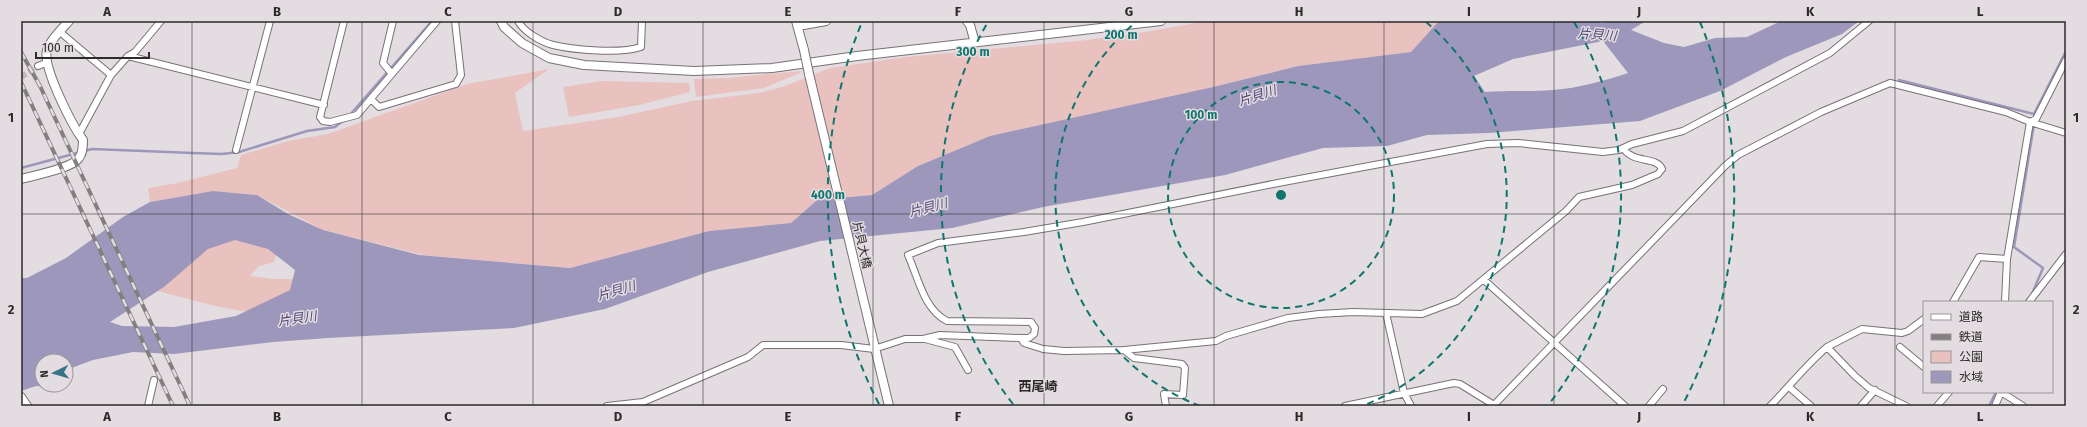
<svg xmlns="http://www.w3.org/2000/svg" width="2087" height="427" font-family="'Fira Sans','Noto Sans JP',sans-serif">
<rect width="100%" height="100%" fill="#e3dce0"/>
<path fill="#e9c2c0" d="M1207 21H1439L1411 52 1298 66 1201 90 990 136 918 166 872 195 817 200 791 223 709 231 570 268 423 255 323 230 257 195 213 191 150 202 148 188 178 183 237 168 241 155 288 141 328 134 467 84 549 69 515 93 523 131 618 117 692 101 759 93 785 86 830 68 906 57 1087 40 1151 31Z
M801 71 800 73 764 88 696 97 694 79 729 78Z
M602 81 689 83 690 92 639 105 569 117 563 87Z
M235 225 279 246 274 262 259 266 250 276 274 279H303L311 293 253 313 215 306 150 289Z"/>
<path fill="#9d98bb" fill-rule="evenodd" d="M1439 21H1594L1602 23 1606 21H1646L1631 30 1664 43 1684 47 1715 38 1747 37 1781 21H1859L1842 34 1786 57 1720 91 1640 121 1489 133 1427 135 1387 146 1323 148 1225 175 1043 207 952 228 820 241 708 272 605 309 514 328 328 338 273 342 174 354 133 352 93 360 66 370V361H42V385H54L53 387 36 386 21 391V278H27L66 258 123 217 150 202 213 191 257 195 288 214 323 230 419 255 570 268 709 231 791 223 817 200 872 195 918 166 990 136 1213 87 1298 66 1411 52ZM1603 41 1628 73C1604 81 1579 88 1553 90 1531 92 1508 90 1485 92L1474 76 1513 59ZM235 240 268 249 295 270 290 290 236 316 174 327 122 326 110 322 164 287 208 249Z"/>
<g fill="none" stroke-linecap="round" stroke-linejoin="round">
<path stroke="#9d98bb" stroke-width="2.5" d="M1899 80 2034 114
M349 116 432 21
M2034 119V114L2066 51
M21 168 92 149 193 153 222 154 239 152 307 131 335 127 344 120
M2031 296 2043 268 2014 247 2034 124
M1989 406 1996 392"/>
<path stroke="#beb8bc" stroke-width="6" stroke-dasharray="6 3" stroke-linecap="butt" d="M21 77 38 66"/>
<g stroke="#787276" stroke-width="8">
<path id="street" d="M344 21 320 117 323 121 330 122 357 115 437 21
M518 21C523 31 541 42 553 45 575 50 620 54 641 47L642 21
M60 32 111 75 79 134
M128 56 324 105
M38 66 46 63
M392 74 383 63 393 21
M111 75 128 56 135 52 161 21
M371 99 379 107 456 84 461 75 455 21
M236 150 270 21
M1484 280 1625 406
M1953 302 1979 257 2007 259
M2005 302 2007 259 2030 122 2036 119 2066 60
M2029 302 2066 254
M1386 313 1404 393 1411 406
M1021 338H1029L1034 334 1035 328 1031 322 947 321C924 310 918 277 908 255L938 243 1024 232 1083 222 1278 183 1487 144 1518 143 1603 152 1619 150 1632 144 1683 131 1830 53 1869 21
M925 339 955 347 968 370
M1827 347 1862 329 1902 333 1908 331 1924 319
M1900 347 1924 367
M1124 350 1216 341 1226 336 1288 318 1319 314 1353 312 1422 314 1457 301 1566 211 1579 197 1632 185 1658 174 1662 169C1657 156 1633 164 1623 148
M1789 387 1811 406
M2001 392 2023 406
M148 406 154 380
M607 406 643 402 748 357 763 345H841L874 349 905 339H923L940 335 1021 338 1024 343 1043 349 1064 351 1124 350 1134 358 1182 364 1185 368 1183 395 1164 394 1166 406
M1345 406 1454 383 1460 384 1494 405
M1493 406 1725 166 1738 155 1821 112 1890 83 2006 112 2030 122 2066 133
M1649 406 1663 389
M1770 406C1789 387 1806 365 1827 347L1855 376 1869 388 1906 406
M1861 406 1875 390
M1937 406 1949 392
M1995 406 2001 392"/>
</g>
<g stroke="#787276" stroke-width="10">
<path id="secondary" d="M501 21 504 27 522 43 549 58 584 65 694 71 772 68 857 56 1161 21
M796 21 804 50
M967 21 970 25 975 43
M798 26 826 21
M809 74 889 406
M21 179C35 175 71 169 79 158 83 153 83 146 83 140 72 125 42 67 47 50 50 40 62 29 69 21
M21 397 27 406"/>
</g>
<use href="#street" stroke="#fff" stroke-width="6"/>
<use href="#secondary" stroke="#fff" stroke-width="8"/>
<g stroke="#837f81" stroke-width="4">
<path id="rail" d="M21 52 40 86 190 406
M21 82 173 406"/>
</g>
<use href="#rail" stroke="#e3dce0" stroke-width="2.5" stroke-dasharray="8" stroke-linecap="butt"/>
<g stroke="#787276" stroke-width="10" stroke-linecap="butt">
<path id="secondary-bridge" d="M804 50 809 74"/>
</g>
<use href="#secondary-bridge" stroke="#fff" stroke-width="8"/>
</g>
<path fill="none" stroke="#2c2a2b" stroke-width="1" stroke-opacity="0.55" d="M192 21V406M362 21V406M533 21V406M703 21V406M873 21V406M1044 21V406M1214 21V406M1384 21V406M1554 21V406M1724 21V406M1895 21V406M21 214H2066"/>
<g fill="none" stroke="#0f766e" stroke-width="2" stroke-dasharray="7 5">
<circle cx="1281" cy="195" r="113"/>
<path d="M1200 406A226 226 0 0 1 1136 22M1426 22A226 226 0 0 1 1362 406"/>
<path d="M1013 404A340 340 0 0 1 988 22M1574 22A340 340 0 0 1 1549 404"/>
<path d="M879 404A453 453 0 0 1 862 22M1700 22A453 453 0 0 1 1683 404"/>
</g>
<g text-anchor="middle" stroke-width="3" stroke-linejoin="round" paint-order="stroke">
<g font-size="12" fill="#2c2a2b" stroke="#e3dce0">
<text transform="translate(862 245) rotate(77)" y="4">片貝大橋</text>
</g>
<g font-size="13" font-style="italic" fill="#52487a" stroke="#e3dce0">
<text transform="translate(1597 34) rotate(4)" y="5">片貝川</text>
<text transform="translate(1257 95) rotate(-18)" y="5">片貝川</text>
<text transform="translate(928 207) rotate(-14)" y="5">片貝川</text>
<text transform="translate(616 290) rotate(-16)" y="5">片貝川</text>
<text transform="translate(297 318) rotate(-8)" y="5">片貝川</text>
</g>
<g font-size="13" font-weight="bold" fill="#2c2a2b" stroke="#e3dce0">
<text x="1038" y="391">西尾崎</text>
</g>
</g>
<circle cx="1281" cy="195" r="6" fill="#0f766e" stroke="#e3dce0" stroke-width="2"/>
<g font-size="12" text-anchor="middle" font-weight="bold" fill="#0f766e" stroke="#e3dce0" stroke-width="3" stroke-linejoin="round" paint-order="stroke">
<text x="1121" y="39">200 m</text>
<text x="973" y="56">300 m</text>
<text x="1201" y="119">100 m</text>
<text x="828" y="199">400 m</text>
</g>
<rect width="2087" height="427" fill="none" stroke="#e3dce0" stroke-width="44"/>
<rect x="1923" y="301" width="130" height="92" fill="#e3dce0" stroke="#9a9598"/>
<rect x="1931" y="314" width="20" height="6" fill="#ffffff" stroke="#9a9598"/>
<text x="1959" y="321" font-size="12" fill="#2c2a2b">道路</text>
<rect x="1931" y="334" width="20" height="6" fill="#837f81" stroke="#9a9598"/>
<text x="1959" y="341" font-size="12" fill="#2c2a2b">鉄道</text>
<rect x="1931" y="351" width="20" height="12" fill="#e9c2c0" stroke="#9a9598"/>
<text x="1959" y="361" font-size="12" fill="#2c2a2b">公園</text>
<rect x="1931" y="371" width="20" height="12" fill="#9d98bb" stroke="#9a9598"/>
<text x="1959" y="381" font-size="12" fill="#2c2a2b">水域</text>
<g transform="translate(54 373) rotate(265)"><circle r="19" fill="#e3dce0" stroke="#9a9598"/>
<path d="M0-3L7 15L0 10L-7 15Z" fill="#347388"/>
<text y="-6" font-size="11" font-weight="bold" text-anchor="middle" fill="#2c2a2b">N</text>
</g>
<path d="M36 52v6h113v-6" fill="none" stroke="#2c2a2b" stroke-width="2"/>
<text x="42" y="52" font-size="12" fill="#2c2a2b" stroke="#e3dce0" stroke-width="3" paint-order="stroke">100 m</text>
<rect x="22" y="22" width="2043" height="383" fill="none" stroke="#2c2a2b" stroke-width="1.5"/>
<g font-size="13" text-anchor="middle" font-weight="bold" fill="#2c2a2b">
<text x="107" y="16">A</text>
<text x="277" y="16">B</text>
<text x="448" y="16">C</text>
<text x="618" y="16">D</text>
<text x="788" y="16">E</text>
<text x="958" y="16">F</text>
<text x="1129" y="16">G</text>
<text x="1299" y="16">H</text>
<text x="1469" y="16">I</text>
<text x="1639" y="16">J</text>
<text x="1810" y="16">K</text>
<text x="1980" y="16">L</text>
<text x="11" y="122">1</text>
<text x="2076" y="122">1</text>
<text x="11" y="314">2</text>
<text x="2076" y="314">2</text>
<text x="107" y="421">A</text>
<text x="277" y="421">B</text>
<text x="448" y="421">C</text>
<text x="618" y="421">D</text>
<text x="788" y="421">E</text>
<text x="958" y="421">F</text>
<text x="1129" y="421">G</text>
<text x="1299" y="421">H</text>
<text x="1469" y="421">I</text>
<text x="1639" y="421">J</text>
<text x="1810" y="421">K</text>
<text x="1980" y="421">L</text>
</g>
</svg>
